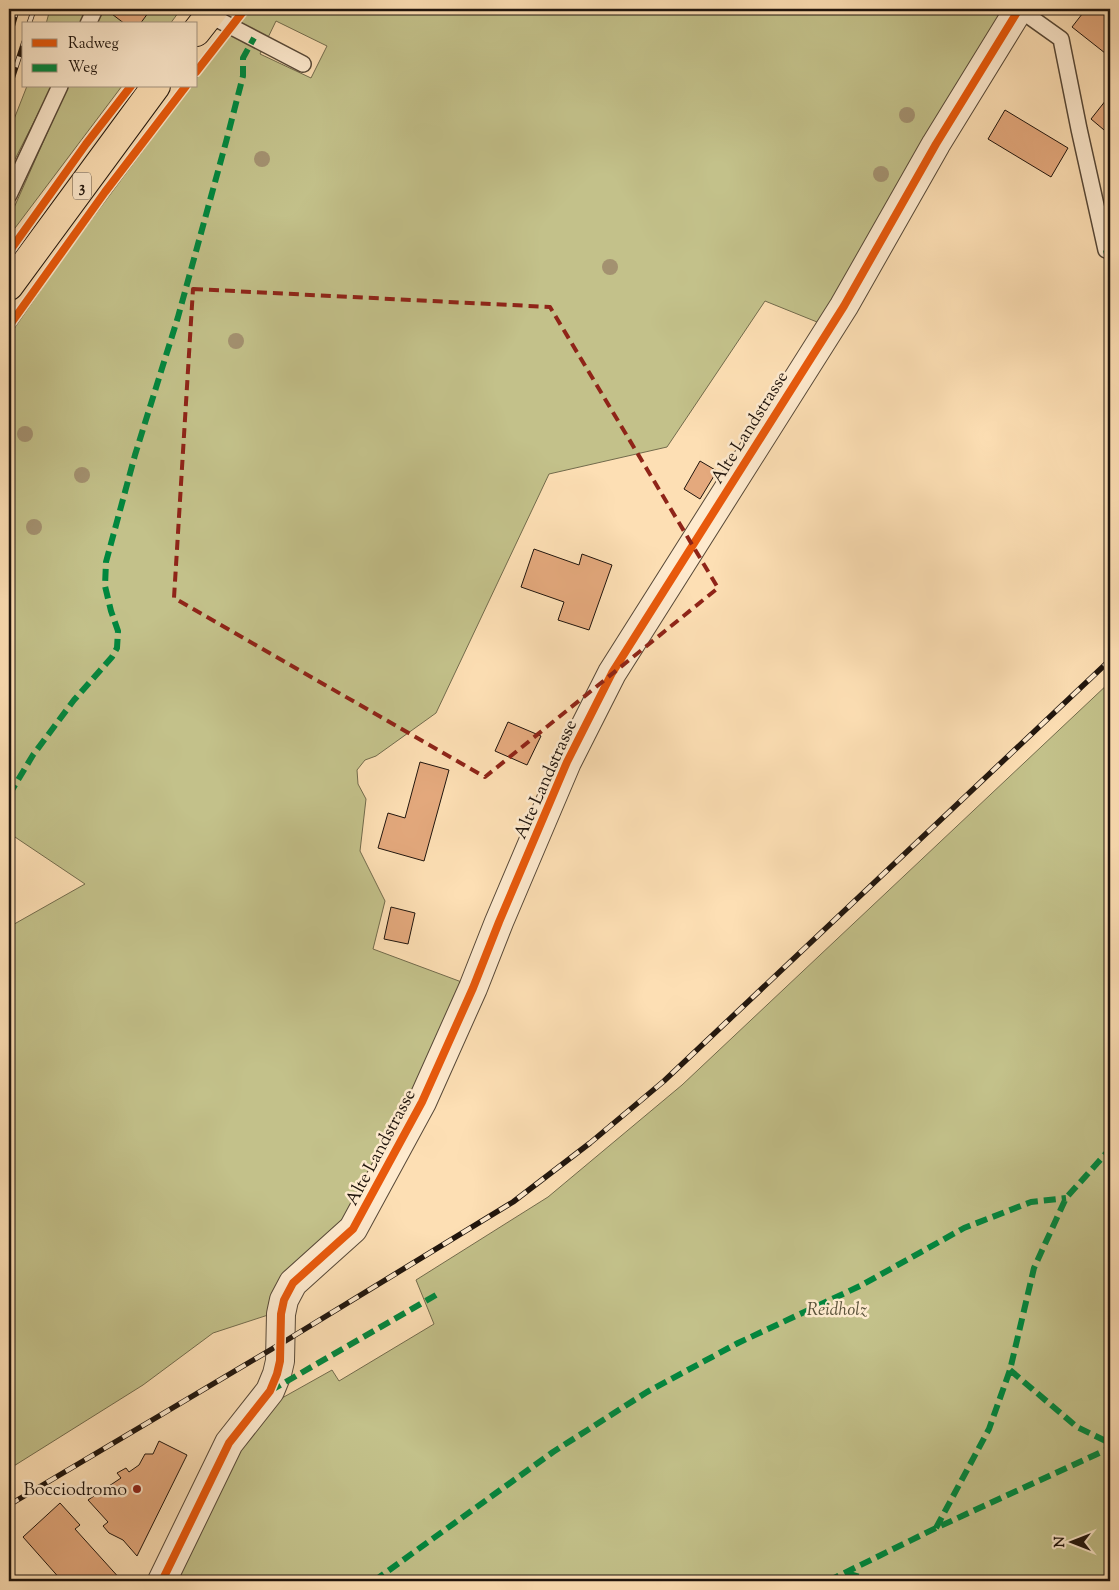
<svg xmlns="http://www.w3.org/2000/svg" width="1119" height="1590" font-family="'Sorts Mill Goudy',serif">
<rect width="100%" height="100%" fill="#fddfb4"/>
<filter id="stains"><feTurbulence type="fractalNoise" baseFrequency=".004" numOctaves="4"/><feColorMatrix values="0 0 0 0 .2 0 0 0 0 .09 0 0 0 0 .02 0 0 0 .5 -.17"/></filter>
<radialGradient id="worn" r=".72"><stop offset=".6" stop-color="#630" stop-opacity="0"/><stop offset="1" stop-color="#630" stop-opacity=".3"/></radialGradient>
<path fill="#c3c18a" stroke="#726b4c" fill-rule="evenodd" d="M50 9H87L81 24H46Z
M103 9H181L170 24H97Z
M249 9H1011L822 324 765 301 667 447 549 474 436 713 376 756 365 760 357 770 358 784 366 799 360 851 385 901 373 949 467 984 402 1120 347 1214 285 1280 268 1315 213 1333 143 1385 9 1469V927L85 884 9 833V336L65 255 191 86H196V79ZM276 21 327 46 311 78 260 54Z
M27 86H52L9 171V132Z
M68 86H122L9 236V219Z
M1110 682V1581H162L238 1443 282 1398 332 1370 339 1381 434 1324 416 1280 548 1197 682 1085Z"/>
<path fill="#e4a97d" stroke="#20150d" d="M110 9H151L140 24H125L108 11Z
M1086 9H1110V57L1072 27Z
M1110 95V135L1091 119Z
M1005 110 1068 148 1051 177 988 139Z
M700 461 717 471 700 499 684 489Z
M534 549 579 565 582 554 612 565 589 630 558 620 564 602 521 587Z
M508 722 541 736 527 765 495 751Z
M420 762 449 770 424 861 378 848 388 813 405 818Z
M9 875 12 890 9 891Z
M391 907 415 913 408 944 384 939Z
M159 1441 187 1455 137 1556 123 1540 109 1533 103 1526 108 1522 88 1500 121 1478 117 1473 126 1468 129 1472 139 1465 145 1454H153Z
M60 1503 80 1525 75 1529 122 1581H62L23 1537Z"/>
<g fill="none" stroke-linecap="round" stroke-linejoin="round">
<g stroke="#574837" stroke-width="18">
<path id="service" d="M1019 9 1061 39 1079 129 1106 250
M209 15 303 64
M88 24 95 9
M9 195 60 86"/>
</g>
<g stroke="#574837" stroke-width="30">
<path id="minor" d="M162 1581 229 1443 270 1391 277 1374 280 1361 281 1314 284 1300 293 1283 353 1229 422 1102 473 988 499 922 567 762 612 673 844 306 936 144 1019 9"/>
</g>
<g stroke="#20150d" stroke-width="30">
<path id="primary" d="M196 32 214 9
M9 286 156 86"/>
</g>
<use href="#service" stroke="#feeace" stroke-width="15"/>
<use href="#minor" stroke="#feeace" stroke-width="28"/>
<use href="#primary" stroke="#fddfb4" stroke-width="28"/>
<g stroke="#20150d" stroke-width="5.5">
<path id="rail" d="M29 24 34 9
M9 38 17 9
M9 88 24 42
M9 1505 287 1340 513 1202 590 1143 664 1081 1110 660"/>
</g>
<use href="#rail" stroke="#feeace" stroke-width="4" stroke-dasharray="11" stroke-linecap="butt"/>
<path stroke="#00873e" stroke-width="6" stroke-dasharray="12 6" stroke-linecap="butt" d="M1106 250 1110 267
M9 795 33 755 74 700 112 657 117 648 118 631 111 611 105 586 106 562 135 455 178 317 226 142 243 76V58L254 38
M1010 1370 1077 1427 1110 1443
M270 1391 436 1295
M936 1528 989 1429 1010 1370 1034 1268 1066 1198 1110 1149
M847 1573 873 1581
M374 1581 553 1452 647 1392 738 1343 860 1286 964 1228 1031 1202 1066 1198
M828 1581 936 1528 1110 1448"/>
<g stroke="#feeace" stroke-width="11">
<path id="cycleway" d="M196 72 245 9
M9 252 86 144 131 86
M9 326 105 192 186 86
M162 1581 229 1443 270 1391 277 1374 280 1361 281 1314 284 1300 293 1283 353 1229 422 1102 473 988 499 922 567 762 612 673 844 306 936 144 1019 9"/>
</g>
<use href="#cycleway" stroke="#e8590c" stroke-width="8"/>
</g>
<g fill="#a39170">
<circle cx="907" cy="115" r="8"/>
<circle cx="262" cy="159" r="8"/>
<circle cx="881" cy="174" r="8"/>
<circle cx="610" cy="267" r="8"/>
<circle cx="236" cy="341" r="8"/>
<circle cx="25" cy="434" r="8"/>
<circle cx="82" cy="475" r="8"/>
<circle cx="34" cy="527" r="8"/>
</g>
<path fill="none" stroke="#8f2418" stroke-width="4" stroke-dasharray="10 6" stroke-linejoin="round" d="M193 289 550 307 718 588 485 777 174 598Z"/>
<circle fill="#8f2418" stroke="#feeace" stroke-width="2" cx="137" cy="1489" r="5"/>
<g text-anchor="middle" stroke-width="5" stroke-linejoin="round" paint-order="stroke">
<rect fill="#feeace" stroke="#635547" stroke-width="1" x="73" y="172.5" width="18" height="27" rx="4"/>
<g font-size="16" font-weight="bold" fill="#20150d">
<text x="82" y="192">3</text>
</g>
<g font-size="18" fill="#20150d" stroke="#feeace">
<text transform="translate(749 427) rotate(-58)" y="6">Alte Landstrasse</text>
<text transform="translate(545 779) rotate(-66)" y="6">Alte Landstrasse</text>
<text transform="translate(380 1147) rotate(-62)" y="6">Alte Landstrasse</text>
</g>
<g font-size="18" font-style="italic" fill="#595139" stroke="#feeace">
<text x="837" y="1315">Reidholz</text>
</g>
<g font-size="18" fill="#20150d" stroke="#feeace" text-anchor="end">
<text x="127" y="1495">Bocciodromo</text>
</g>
</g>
<rect width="1119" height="1590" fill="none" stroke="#fddfb4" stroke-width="30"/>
<rect x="10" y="10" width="1099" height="1570" fill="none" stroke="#20150d" stroke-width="2.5"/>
<rect x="15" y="15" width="1089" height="1560" fill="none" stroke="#20150d"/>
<rect x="22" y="22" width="175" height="65" fill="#feeace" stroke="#a59581"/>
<rect x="32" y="39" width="25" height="8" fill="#e8590c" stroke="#a59581"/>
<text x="68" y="48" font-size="15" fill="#20150d">Radweg</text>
<rect x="32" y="64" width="25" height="8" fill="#00873e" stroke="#a59581"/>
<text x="68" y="72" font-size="15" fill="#20150d">Weg</text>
<g transform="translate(1072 1542) rotate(270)" stroke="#feeace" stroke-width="4" paint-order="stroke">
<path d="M0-4L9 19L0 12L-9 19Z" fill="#20150d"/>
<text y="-8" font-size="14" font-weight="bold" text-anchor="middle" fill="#20150d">N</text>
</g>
<rect width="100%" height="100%" filter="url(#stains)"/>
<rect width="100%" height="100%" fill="url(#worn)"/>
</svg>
